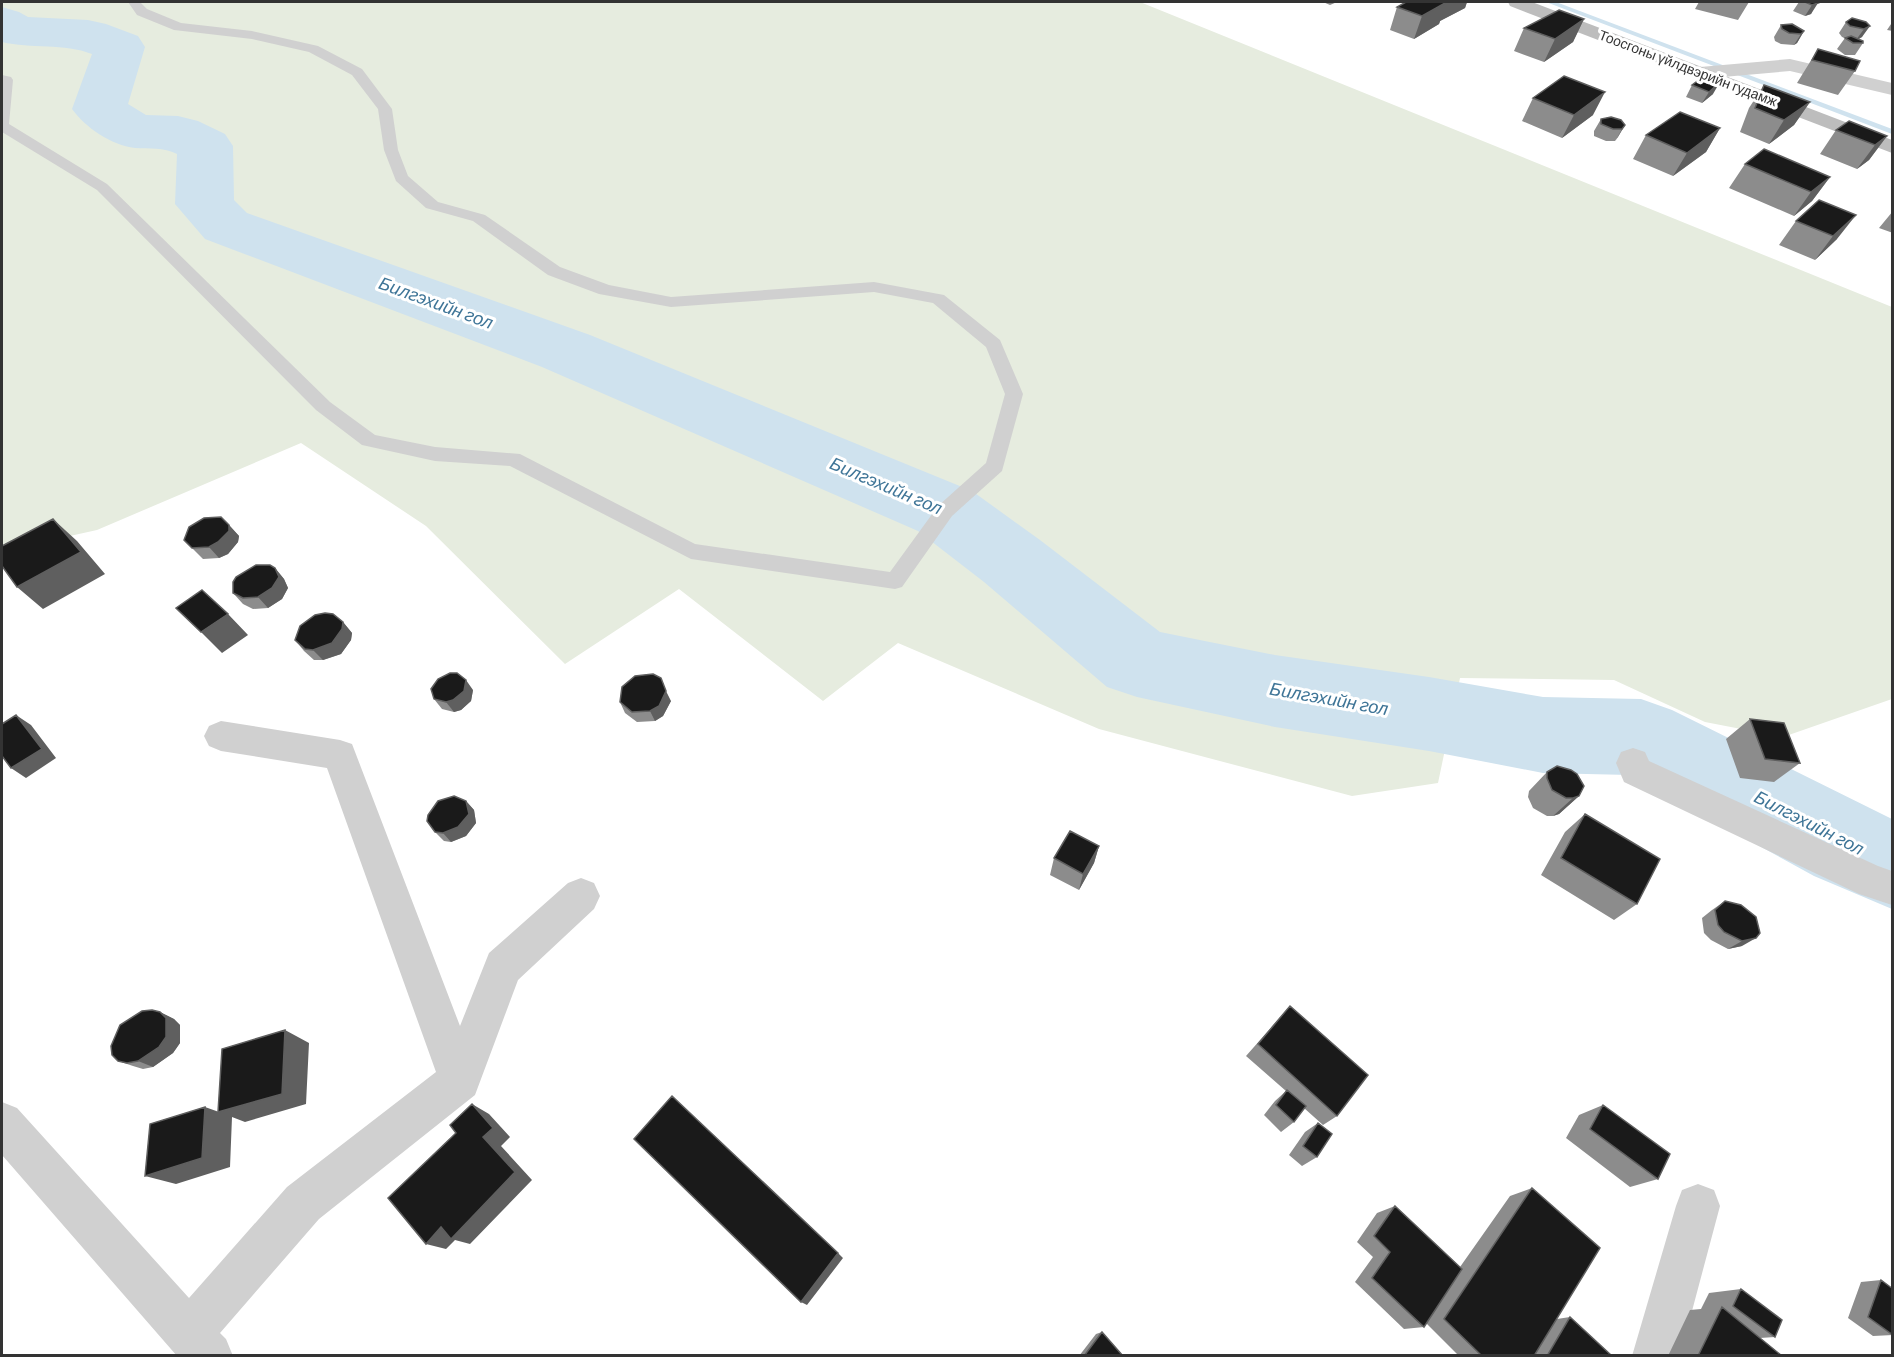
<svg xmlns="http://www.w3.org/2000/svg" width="1894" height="1357" font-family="Barlow,sans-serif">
<rect width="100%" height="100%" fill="#fff"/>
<path fill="#e6ecdf" d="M2 2H1140L1892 307V699L1783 737 1705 722 1614 680 1460 678 1438 783 1352 796 1099 729 898 643 823 701 679 589 565 664 426 526 301 443 97 530 20 547 2 568Z"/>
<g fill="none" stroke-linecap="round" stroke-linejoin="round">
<path fill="#cfe2ee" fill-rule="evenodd" d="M1546 2H1556L1892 129V134Z"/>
<path fill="#cfe2ee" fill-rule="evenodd" d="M2 7 19 12 28 17 88 20 106 24 138 36 145 47 128 104 146 115 178 116 198 121 225 134 233 146 234 200 247 213 590 335 972 491 1040 540 1160 632 1275 655 1429 677 1543 697 1641 699 1672 710 1892 819V909L1814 876 1630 775 1543 773 1429 751 1275 727 1137 697 1107 687 984 582 918 531 542 367 205 239 175 204 177 154C163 147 150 149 135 148 111 145 86 128 72 109L92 54C64 43 31 49 2 42Z"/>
<path fill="#d0d0d0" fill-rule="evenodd" d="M128 2H140L147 9 181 23 252 31 318 46 362 69 392 109 398 150 408 176 438 202 485 215 560 267 609 285 671 297 874 282 944 295 1000 340 1023 394 1002 471 952 516 902 587 895 589 691 559 510 466 435 461 362 445 316 410 97 190 2 132V75L11 77 13 80 9 124 107 184 330 402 375 435 435 447 520 454 695 544 890 572 938 506 986 463 1005 394 986 347 933 303 874 292 671 307 599 294 548 275 473 221 426 208 396 181 384 150 378 109 352 75 309 52 252 39 174 30 137 15Z"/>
<path fill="#d0d0d0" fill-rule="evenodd" d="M1790 59 1892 83V95L1790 71 1700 79 1693 77 1690 73 1693 69 1700 67Z
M221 721 340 740 352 744 460 1026 489 953 568 883 581 878 594 883 600 896 594 909 518 980 475 1095 319 1219 220 1333 226 1339 233 1356H177L2 1155V1102L17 1108 189 1298 287 1187 436 1072 327 768 221 751 209 746 204 736 209 726Z
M1633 748 1645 752 1649 761 1878 866 1892 871V905L1859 894 1624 782 1616 763 1621 752Z
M1698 1184 1714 1190 1720 1206 1680 1356H1632L1676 1206 1682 1190Z"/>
<path fill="#bdbdbd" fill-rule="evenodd" d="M1508 2H1532L1892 140V153L1510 6Z"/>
</g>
<path fill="#8c8c8c" d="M1323 2H1337L1330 5Z
M1406 2H1467L1465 8 1440 21 1439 24 1414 39 1390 30 1397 7Z
M1699 2H1749L1738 20 1695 9Z
M1799 2H1816L1811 14 1805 16 1793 11Z
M1584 19 1573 42 1544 62 1514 51 1524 28Z
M1893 21V31L1887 30Z
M1846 22H1866L1862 37 1859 39 1863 43 1855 55H1845L1837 49 1845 38 1842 37 1839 33Z
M1781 25 1804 31 1797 43 1794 45 1781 44 1775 41 1774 37Z
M1818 49 1855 71 1838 95 1797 83Z
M1704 76 1713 94 1702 103 1686 97 1692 85Z
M1764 85 1810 102 1794 125 1769 144 1740 132 1749 108Z
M1533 98 1593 115 1562 138 1522 121Z
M1601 119 1625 125 1615 141H1606L1594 136V131Z
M1720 128 1706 152 1673 176 1633 159 1646 135Z
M1836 130 1887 136 1869 160 1857 169 1820 154Z
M1745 164 1830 177 1812 201 1794 216 1729 188Z
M1819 200 1837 239 1815 260 1779 245 1796 221Z
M1893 211V233L1879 228Z
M229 525 239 536 238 542 228 554 219 558 203 559 184 540Z
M275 568 284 579 288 588 282 599 268 608 253 609 243 604 233 593Z
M343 622 352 633 351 640 341 654 323 660H314L304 651 295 640Z
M473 690 471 701 461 710 454 712 442 709 434 699Z
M671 701 663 716 655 721 637 722 625 713 620 702Z
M1750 719 1800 763 1774 782 1740 778 1726 739Z
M1547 772 1579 796 1559 814 1553 816H1547L1533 808 1528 797 1529 791Z
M466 801 474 810 476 823 466 836 451 842 444 841 435 832Z
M1585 814 1637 904 1614 920 1541 875 1565 832Z
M1099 846 1094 863 1079 890 1050 875 1054 858Z
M1725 901 1741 905 1742 946 1728 949 1711 940 1704 933 1702 918 1712 910Z
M1290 1006 1337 1116 1323 1125 1304 1108 1294 1122 1281 1132 1264 1115 1275 1101 1286 1091 1246 1056Z
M160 1012 174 1019 180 1025V1043L173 1053 153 1067 143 1069 133 1066 118 1061Z
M1603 1105 1658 1179 1630 1187 1566 1138 1579 1115Z
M1318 1123 1317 1157 1302 1166 1289 1155 1305 1132Z
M1532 1188 1557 1319 1570 1317 1612 1356H1459L1426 1323 1424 1327 1404 1329 1355 1282 1373 1257 1357 1242 1377 1213 1395 1206 1460 1267 1510 1196Z
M1881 1280 1893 1335 1873 1336 1848 1318 1861 1282Z
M1741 1289 1775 1337 1760 1338 1782 1356H1668L1690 1310 1701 1309 1709 1293Z
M1102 1332 1123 1356H1079L1096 1334Z"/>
<path fill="#5f5f5f" d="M1447 2H1467L1465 8 1440 21Z
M1447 2 1439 24 1414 39 1422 16Z
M1818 3 1811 14 1805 16 1812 5Z
M1584 19 1573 42 1544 62 1555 39Z
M1870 26 1862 37 1856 40 1864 29Z
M1804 31 1797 43 1794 45 1801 34Z
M1720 82 1713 94 1702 103 1709 92Z
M1605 92 1593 115 1562 138 1574 115Z
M1810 102 1794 125 1769 144 1784 120Z
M1625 125 1618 137 1615 141 1622 129Z
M1720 128 1706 152 1673 176 1687 153Z
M1887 136 1869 160 1857 169 1875 145Z
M1830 177 1812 201 1794 216 1811 192Z
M1856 215 1837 239 1815 260 1833 236Z
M53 519 77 541 105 574 43 609 17 587Z
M229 525 239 536 238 542 228 554 219 558 209 547Z
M275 568 284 579 288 588 282 599 268 608 258 597Z
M228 614 248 635 222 653 201 632Z
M343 622 352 633 351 640 341 654 323 660 313 650Z
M466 680 473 690 471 701 461 710 454 712 446 702Z
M666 691 671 701 663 716 655 721 650 711Z
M16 715 31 725 56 758 26 778 11 768Z
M1579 796 1559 814 1553 816 1573 798Z
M466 801 474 810 476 823 466 836 451 842 443 833Z
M1099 846 1094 863 1079 890 1083 874Z
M1756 938 1742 946 1728 949 1742 941Z
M160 1012 174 1019 180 1025V1043L173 1053 153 1067 138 1061Z
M285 1030 309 1043 306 1104 245 1122 232 1117 230 1167 176 1184 145 1176 205 1107 219 1112Z
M472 1104 489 1114 510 1137 501 1146 532 1180 470 1244 455 1240 446 1249 426 1244 483 1137Z
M838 1253 843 1258 807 1305 801 1302Z"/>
<path fill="#1a1a1a" stroke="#5f5f5f" stroke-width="1.5" d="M1406 2H1447L1422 16 1397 7Z
M1805 2H1816L1818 3 1812 5Z
M1559 10 1584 19 1555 39 1524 28Z
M1852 18 1866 22 1870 26 1864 29 1850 26 1846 22Z
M1792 24 1804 31 1801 34 1789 33 1782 29 1781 25Z
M1851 36 1863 41V43H1853L1845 38Z
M1818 49 1860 61 1855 71 1812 60Z
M1564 76 1605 92 1574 115 1533 98Z
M1704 76 1720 82 1709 92 1692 85Z
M1764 85 1810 102 1784 120 1755 108Z
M1680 112 1720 128 1687 153 1646 135Z
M1611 117 1621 120 1625 125 1622 129H1613L1601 124V119Z
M1849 121 1887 136 1875 145 1836 130Z
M1764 149 1830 177 1811 192 1745 164Z
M1819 200 1856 215 1833 236 1796 221Z
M221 517 229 525V531L218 542 209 547 192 548 184 540 189 527 204 518Z
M53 519 81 552 17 587 2 566V546Z
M256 565H270L275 568 279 577 272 588 258 597 243 598 233 593V582L236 577Z
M202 590 228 614 201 632 176 608Z
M325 613 333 614 343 622 342 629 332 643 313 650 305 649 295 640 300 626 315 615Z
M450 673H457L466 680 464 691 453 700 446 702 434 699 431 689 438 679Z
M653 674 661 678 666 691 659 706 650 711 632 712 620 702 622 687 635 676Z
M16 715 42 749 11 768 2 756V724Z
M1750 719 1784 723 1800 763 1765 759Z
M1557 766 1571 770 1577 774 1584 786 1579 796 1573 798H1566L1552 790 1547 778V772Z
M454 796 466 801 469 814 458 827 443 833 435 832 427 821 428 815 438 801Z
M1585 814 1660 859 1637 904 1561 858Z
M1070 831 1099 846 1083 874 1054 858Z
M1725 901 1741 905 1756 917 1760 933 1756 938 1742 941 1724 932 1718 925 1715 910Z
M1290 1006 1368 1075 1337 1116 1258 1044Z
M152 1010 160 1012 166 1018V1037L159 1047 138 1061 127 1063 118 1061 112 1055 111 1046 120 1025 142 1011Z
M285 1030 282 1094 218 1112 222 1049Z
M1287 1090 1306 1106 1294 1122 1276 1105Z
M672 1096 838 1253 801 1302 634 1139Z
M472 1104 493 1128 483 1137 515 1172 451 1239 441 1227 426 1244 388 1198 456 1133 450 1125Z
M1603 1105 1670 1154 1658 1179 1590 1129Z
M205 1107 202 1158 145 1176 150 1124Z
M1318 1123 1332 1134 1317 1157 1303 1146Z
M1532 1188 1600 1248 1534 1356H1482L1444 1319Z
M1395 1206 1462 1269 1424 1327 1372 1278 1390 1252 1374 1236Z
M1881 1280 1893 1289V1335L1868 1317Z
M1741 1289 1782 1320 1775 1337 1733 1306Z
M1722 1307 1782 1356H1698Z
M1570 1317 1612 1356H1547Z
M1102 1332 1123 1356H1084Z"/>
<g text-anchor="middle" stroke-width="6" stroke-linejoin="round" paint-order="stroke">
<g font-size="14" fill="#333" stroke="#fff">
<text transform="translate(1688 68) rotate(21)" y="5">Тоосгоны үйлдвэрийн гудамж</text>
</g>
<g font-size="18" font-style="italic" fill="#3f7597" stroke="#fff">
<text transform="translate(436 303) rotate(20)" y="6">Билгэхийн гол</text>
<text transform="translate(886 486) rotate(23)" y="6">Билгэхийн гол</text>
<text transform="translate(1329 699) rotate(10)" y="6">Билгэхийн гол</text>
<text transform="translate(1809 823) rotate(27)" y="6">Билгэхийн гол</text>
</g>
</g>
<rect width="1894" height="1357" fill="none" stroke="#333333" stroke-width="6"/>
</svg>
